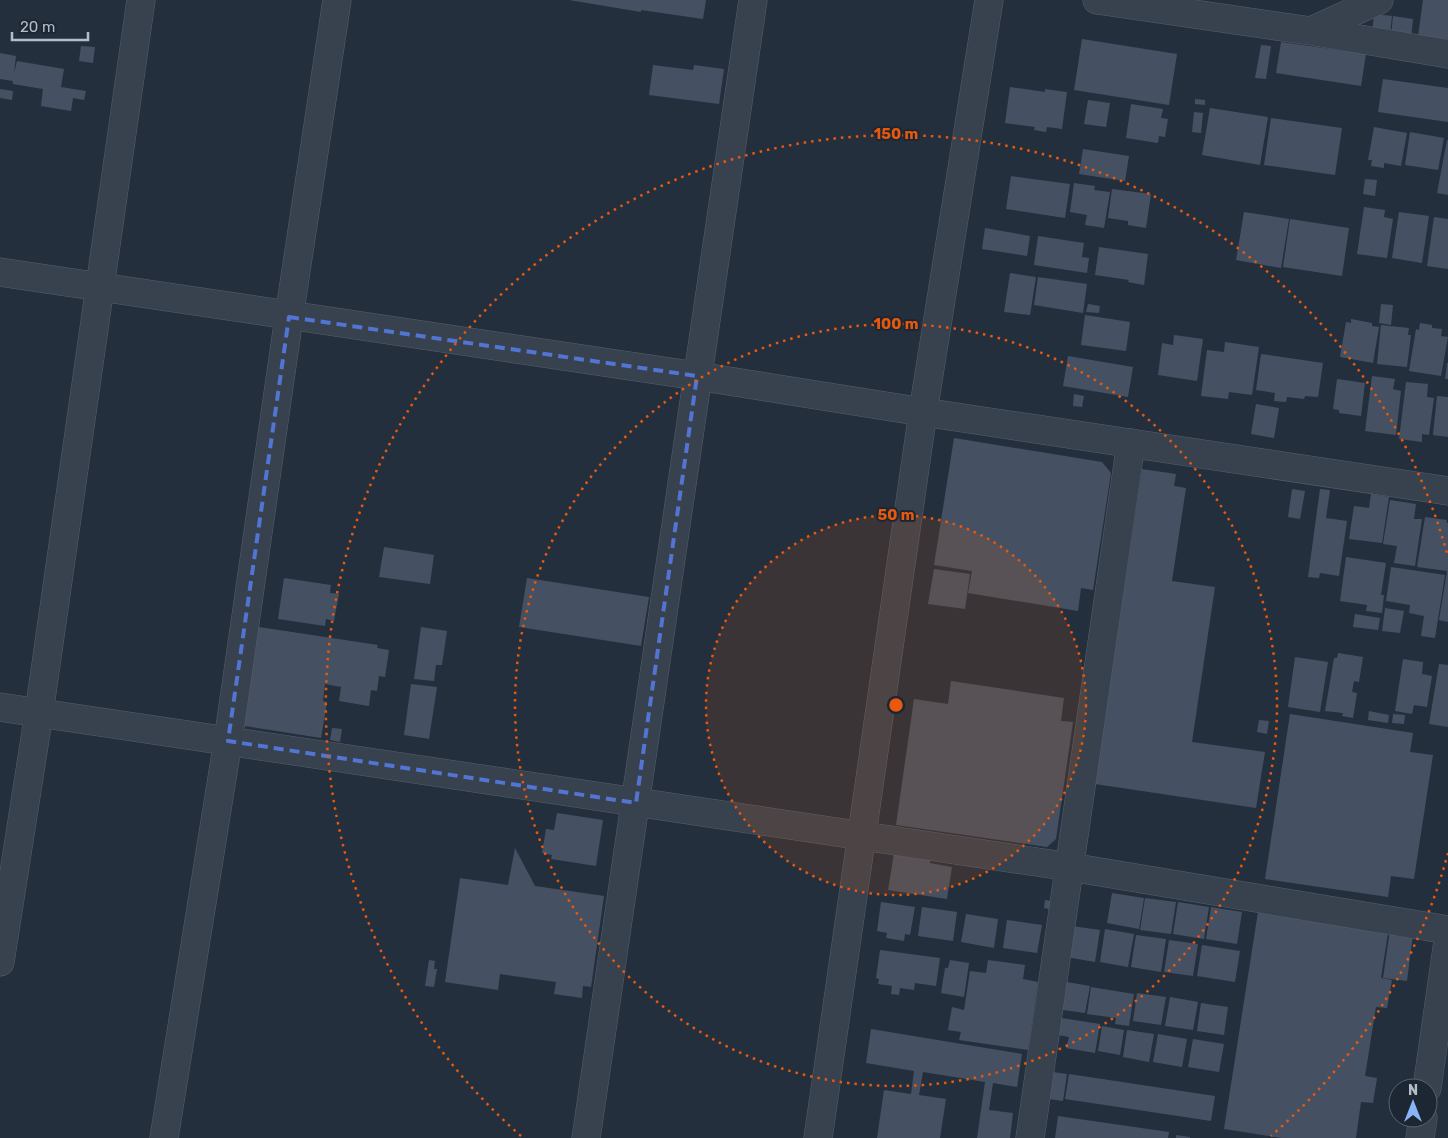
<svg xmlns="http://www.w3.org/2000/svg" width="1448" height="1138" font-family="Rubik,sans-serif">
<rect width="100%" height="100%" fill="#242f3e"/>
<path fill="#455162" d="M569 0H706L703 19 641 10V12Z
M1423 0H1448V44L1444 43 1445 39 1418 36Z
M1374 14 1392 16 1390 35 1372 33Z
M1393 16 1413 19 1411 39 1391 36Z
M1082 39 1177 54 1169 105 1074 90Z
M1281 42 1366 54 1361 86 1276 73Z
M1261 45 1271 46 1266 79 1255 78Z
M81 46 95 47 93 63 79 61Z
M0 53 16 56 14 73 17 61 64 69 61 87 86 91 84 100 73 98 71 111 41 106 43 89 13 84V81L0 79Z
M653 65 693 70 694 65 724 69 719 104 649 95Z
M1383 79 1448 88V122L1378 112Z
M1010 87 1045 92V89L1067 92 1062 129 1047 127 1046 132 1034 130 1035 127 1005 123Z
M0 89 13 91 12 100 0 98Z
M1195 99 1205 100V105L1195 104Z
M1088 100 1110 103 1106 127 1084 124Z
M1131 104 1163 109 1161 118 1168 119 1165 137 1159 136 1158 143 1126 138Z
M1210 108 1268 117 1260 165 1202 155Z
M1194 112 1203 113 1201 133 1192 132Z
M1271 118 1342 128 1335 175 1264 165Z
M1374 127 1407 133 1401 166 1384 163V168L1371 166 1372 160H1368Z
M1410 132 1444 138 1438 170 1405 165Z
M1447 140H1448V195L1437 193Z
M1083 149 1129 156 1125 181 1079 174Z
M1011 176 1070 184 1065 218 1006 209Z
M1365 179 1377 180 1375 196 1363 194Z
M1074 183 1095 186 1094 190 1110 192 1104 228 1085 225 1087 215 1070 212Z
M1112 189 1151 194 1146 228 1128 225V221L1108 218Z
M1364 207 1385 210 1384 217 1393 219 1387 258 1357 254Z
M1244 212 1289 219 1281 268 1236 260Z
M1399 212 1429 216 1422 263 1392 258Z
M1434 217 1448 219V269L1427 266Z
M1290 219 1349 228 1342 276 1283 267Z
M985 228 1030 236 1027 256 982 249Z
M1038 236 1084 243 1082 257 1089 258 1087 273 1034 265Z
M1099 247 1148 254 1144 285 1128 282 1129 280 1095 275Z
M1010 273 1036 277 1030 315 1004 312Z
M1038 277 1087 284 1083 313 1034 305Z
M1088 304 1100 306 1099 313 1086 312Z
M1381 304 1393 305 1391 325 1379 323Z
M1085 315 1130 322 1126 351 1081 345Z
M1351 319 1372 323V326L1379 327 1373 363 1340 357 1346 322 1351 323Z
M1420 323 1432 325V328L1442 329 1441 336 1448 337 1441 376 1409 371 1416 329 1419 330Z
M1381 325 1409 328 1408 335H1411L1407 367 1377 364Z
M1174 335 1203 339 1197 381 1158 375 1162 343 1173 345Z
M1225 342 1259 347 1252 395 1229 392 1228 399 1201 396 1207 350 1224 352Z
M1261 354 1323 363 1318 397 1305 396 1304 399 1287 397 1286 402 1274 401 1275 393 1256 390Z
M1068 356 1133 367 1128 397 1063 386Z
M1447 363H1448V379H1445Z
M1372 376 1395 379 1393 389 1401 391 1396 435 1365 431Z
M1337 379 1365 383 1361 416 1339 413V410L1333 409Z
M1406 382 1428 384 1427 397 1434 398 1429 435 1422 434V442L1399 439Z
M1074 394 1084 396 1082 407 1073 406Z
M1437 396 1448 397V437L1433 435Z
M1256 404 1279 408 1274 438 1251 434Z
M954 438 1102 462 1111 473 1093 590 1081 588 1078 611 968 593 972 571 934 565Z
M1142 469 1176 474 1174 486 1186 488 1172 581 1215 587 1192 742 1265 752 1256 808 1095 784Z
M1292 489 1305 491 1300 519 1288 517Z
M1320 489 1330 490 1326 518 1347 521 1339 576 1320 573 1319 578 1308 577Z
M1371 494 1389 497 1382 543 1349 539 1354 506 1369 508Z
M1390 500 1416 504 1414 519H1422L1415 566 1394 563 1397 546 1383 544Z
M1425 517 1447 520 1446 522 1448 523V622L1439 620 1447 571 1417 567Z
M384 547 434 555 430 584 379 577Z
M1346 557 1386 563 1381 595H1384L1382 613 1366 611 1367 605 1340 601Z
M1391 567 1445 575 1435 638 1421 636 1424 616 1409 613 1410 605 1386 601Z
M934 569 970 574 965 609 928 604Z
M284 578 331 585 330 593 339 594 334 621 326 619 325 626 278 619Z
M527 578 649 597 641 646 519 627Z
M1385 608 1404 611 1400 633 1382 631Z
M1355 614 1380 618 1378 630 1353 627Z
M253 626 378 645 377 648 389 650 385 677 379 676 377 691 371 690 369 706 339 701 341 687 325 684 323 701 327 702 321 738 238 725Z
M421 627 447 631 442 665H436L434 681 414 679Z
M1338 653 1363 657 1359 682 1354 681 1352 692 1357 693 1353 718 1342 716 1343 713 1325 711 1334 658H1337Z
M1295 657 1328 662 1320 712 1288 707Z
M1403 659 1423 662 1422 674 1432 676 1427 707 1414 705 1412 714 1395 711Z
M1439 664 1448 665V727L1429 724Z
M951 681 1064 698 1061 721 1073 722 1056 839 1047 847 896 825 914 699 948 704Z
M411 684 437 687 429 739 404 735Z
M1369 711 1389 715 1388 723 1368 720Z
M1290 714 1413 733 1410 752 1433 755 1414 879 1391 876 1388 897 1265 879Z
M1393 714 1405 715 1404 724 1392 723Z
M1259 720 1269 721 1267 734 1257 732Z
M332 728 342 729 340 742 330 740Z
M557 813 603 820 596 866 551 859 552 855 542 853 546 829 554 830Z
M515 848 535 886 604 896 591 987 583 986 582 998 554 994 556 982 500 974 498 990 445 982 460 878 508 885Z
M894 853 930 858V863L952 867 947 899 888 890Z
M1112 893 1144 898 1139 929 1107 923Z
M1145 898 1176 902 1171 934 1140 930Z
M1045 900 1053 901 1052 910 1044 908Z
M881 902 915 907 910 935 905 934 904 941 886 938 887 933 877 931Z
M1178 902 1209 907 1204 939 1173 934Z
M922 907 957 912 953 941 918 936Z
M1211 907 1242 912 1237 944 1206 939Z
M1258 912 1388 933 1381 978 1392 980 1387 1008 1376 1007 1365 1076 1377 1078 1373 1103 1361 1102 1356 1138H1281L1224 1129Z
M966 914 998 919 994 948 961 942Z
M1007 920 1042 925 1037 953 1003 948Z
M1072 926 1100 930 1095 962 1066 957Z
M1105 929 1134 934 1128 967 1100 962Z
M1390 930 1413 934 1407 981 1383 978Z
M1136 935 1166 939 1161 972 1131 967Z
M1169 940 1198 944 1193 976 1164 972Z
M1202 945 1240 951 1235 982 1197 976Z
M880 950 940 958 936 986 915 983 914 990 900 988 899 995 891 994 892 986 878 984 879 979 876 978Z
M429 960 435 961 434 969H437L434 987 425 986Z
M950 960 969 963 964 997 941 993 945 968H948Z
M988 960 1025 965 1023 979 1038 982 1028 1050 959 1040 961 1032 948 1030 952 1007 964 1010 970 971 986 973Z
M1061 981 1090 986 1085 1013 1056 1009Z
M1091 987 1134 994 1129 1026 1115 1024 1116 1018 1087 1014Z
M1137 993 1166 997 1161 1025 1133 1021Z
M1170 997 1198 1002 1193 1030 1165 1026Z
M1201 1003 1228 1007 1224 1035 1197 1031Z
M1055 1017 1100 1024 1095 1053 1066 1048 1069 1037 1052 1034Z
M1102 1026 1124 1030 1120 1055 1098 1051Z
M871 1029 1022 1054 1017 1087 993 1083 989 1110 1013 1113 1010 1138H977L985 1082 923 1072 919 1095 946 1099 940 1138H877L884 1090 911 1094 914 1071 866 1063Z
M1127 1030 1154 1034 1149 1062 1123 1057Z
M1158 1034 1187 1039 1182 1067 1153 1062Z
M1193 1039 1224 1044 1219 1072 1188 1067Z
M1046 1071 1067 1074 1063 1101 1042 1098Z
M1069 1074 1215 1096 1211 1121 1065 1099Z
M1058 1116 1169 1132 1168 1138H1055Z
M1176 1135 1190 1137V1138H1176Z"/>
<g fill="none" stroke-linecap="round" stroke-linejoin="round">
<g stroke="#565f6c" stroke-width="29">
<path id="minor" d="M1097 0 1311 31 1448 54
M1311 31 1379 0
M0 272 697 376 923 412
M0 707 1070 867 1448 930
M0 962 39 713 141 0
M164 1138 228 741 289 317 337 0
M586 1138 753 0
M1030 1138 1131 443"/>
</g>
<g stroke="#565f6c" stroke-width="29">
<path id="tertiary" d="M923 412 1448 491
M1427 1088 1448 941
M818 1138 923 412 989 0
M1420 1138 1423 1118"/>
</g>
<use href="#minor" stroke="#38414e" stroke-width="28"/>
<use href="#tertiary" stroke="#38414e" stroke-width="28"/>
</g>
<path fill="none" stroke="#5274d3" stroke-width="4" stroke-dasharray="10 6" stroke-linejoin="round" d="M289 317 697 376 636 803 228 741Z"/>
<circle cx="896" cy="705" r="190" fill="#e8590c" fill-opacity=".12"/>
<g fill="none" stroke="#e8590c" stroke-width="2.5" stroke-dasharray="2.5 5">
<circle cx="896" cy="705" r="190"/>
<circle cx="896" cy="705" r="381"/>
<path d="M1448 853A571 571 0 0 1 1271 1136M521 1136A571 571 0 1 1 1448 557"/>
</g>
<circle cx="896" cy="705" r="8" fill="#e8590c" stroke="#1d2633" stroke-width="2.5"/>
<g font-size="15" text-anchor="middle" font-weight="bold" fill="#e8590c" stroke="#1d2633" stroke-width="4" stroke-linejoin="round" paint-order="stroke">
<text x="896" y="139">150 m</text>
<text x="896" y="329">100 m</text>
<text x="896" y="520">50 m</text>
</g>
<g transform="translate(1413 1103)"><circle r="24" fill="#1d2633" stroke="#59626f"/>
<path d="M0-4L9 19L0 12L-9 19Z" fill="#8ab4f8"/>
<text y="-8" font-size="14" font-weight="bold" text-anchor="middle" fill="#b4bcc9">N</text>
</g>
<path d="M12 32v8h76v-8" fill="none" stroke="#b4bcc9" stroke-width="2.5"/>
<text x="20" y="32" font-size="15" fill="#b4bcc9" stroke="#1d2633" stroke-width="4" paint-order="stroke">20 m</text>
</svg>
